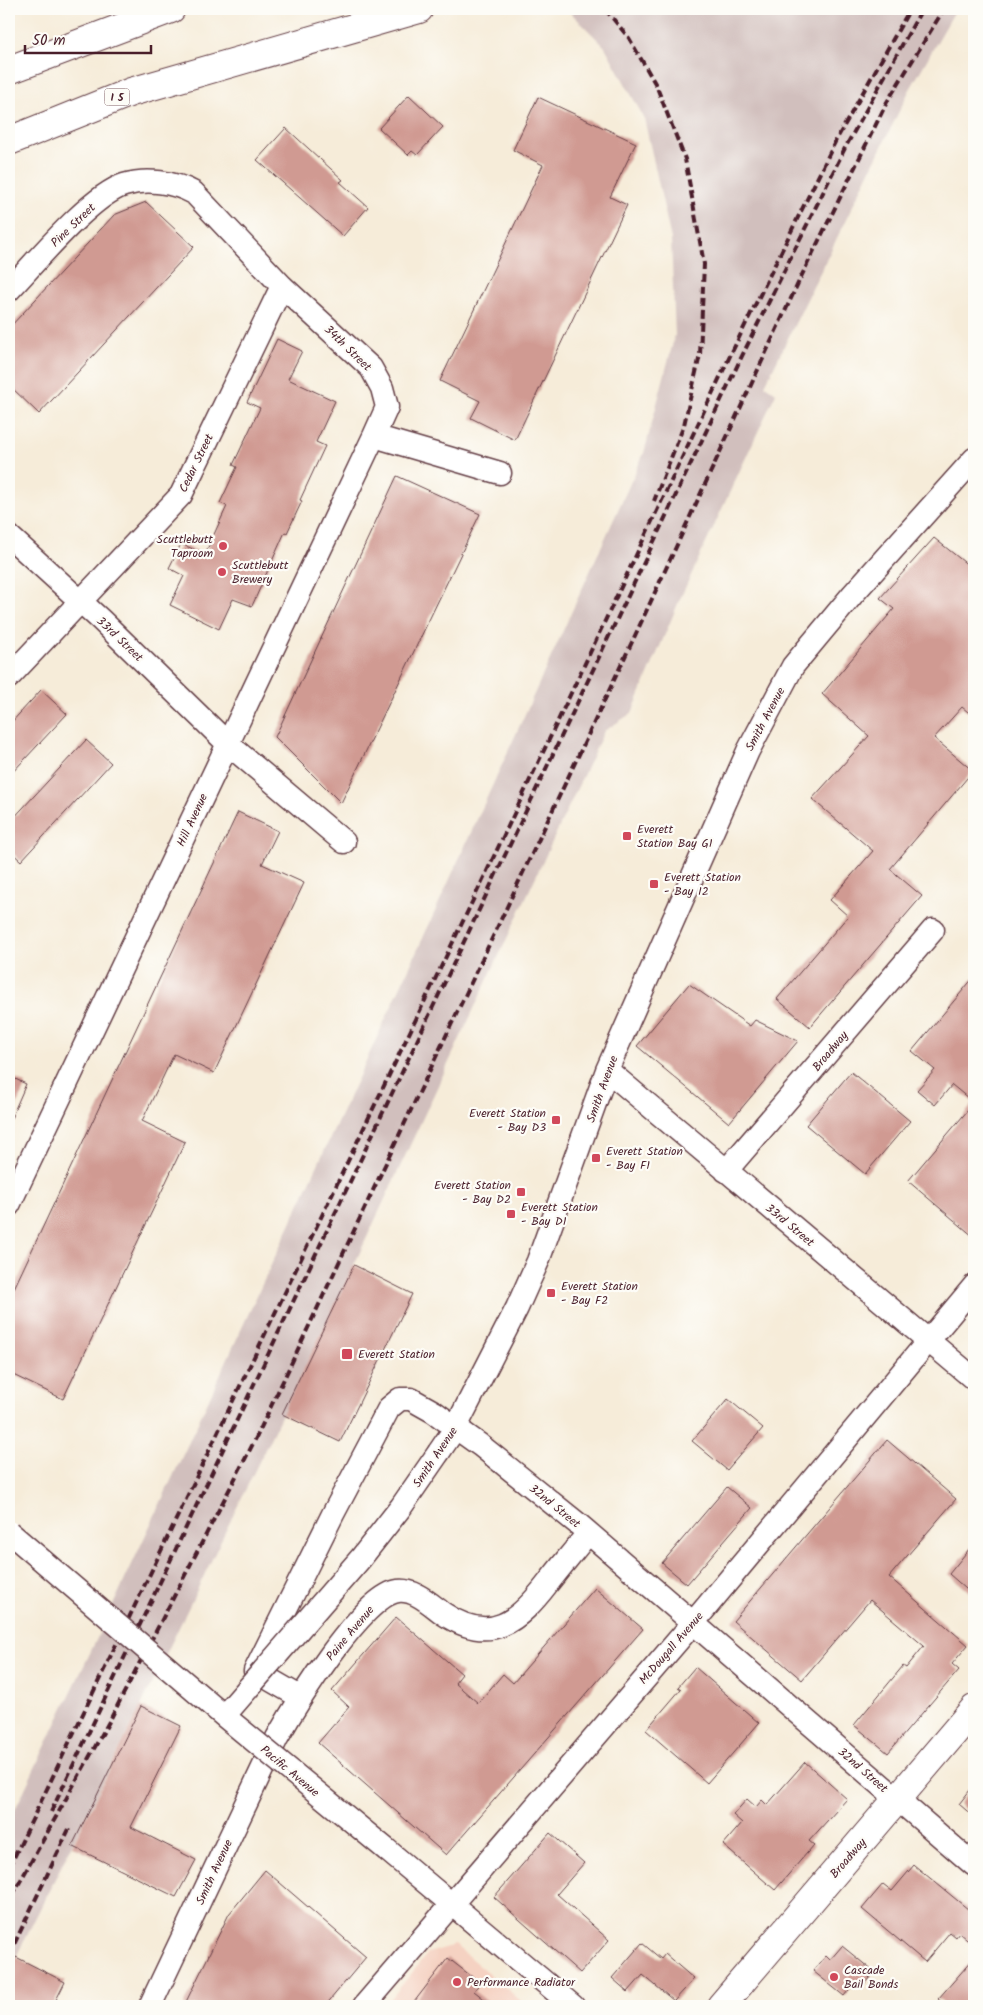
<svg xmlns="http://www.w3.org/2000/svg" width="983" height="2015" font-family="Kalam,sans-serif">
<rect width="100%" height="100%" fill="#fdfcf7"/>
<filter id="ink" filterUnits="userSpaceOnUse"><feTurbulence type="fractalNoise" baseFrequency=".02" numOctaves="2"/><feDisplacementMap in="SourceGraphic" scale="10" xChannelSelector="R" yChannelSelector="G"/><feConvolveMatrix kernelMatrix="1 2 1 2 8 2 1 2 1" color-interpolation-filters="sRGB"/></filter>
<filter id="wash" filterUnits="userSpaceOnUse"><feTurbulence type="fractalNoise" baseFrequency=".0096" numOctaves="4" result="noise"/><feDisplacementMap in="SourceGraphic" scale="20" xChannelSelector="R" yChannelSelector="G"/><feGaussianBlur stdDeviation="1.12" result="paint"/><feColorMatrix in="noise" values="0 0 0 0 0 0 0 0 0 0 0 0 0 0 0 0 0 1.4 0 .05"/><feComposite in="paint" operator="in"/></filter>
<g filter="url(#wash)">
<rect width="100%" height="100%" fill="#f6ecd9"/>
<path fill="#f5d2c2" d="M455 1945 527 2006H385L428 1953Z"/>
<path fill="#d1bfbd" d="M567 9H956L909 91 765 385 776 393 679 601 632 713 604 731 354 1265 141 1706 9 1971V1822L114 1603 412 962 644 453 675 335 671 239 644 118 605 47Z"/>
<g id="blocks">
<path fill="#d09a92" d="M409 95 443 127 417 155 412 151 408 155 379 128Z
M538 97 636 143 610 197 627 205 515 440 471 418 480 401 440 381 543 165 513 150Z
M286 128 343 180 340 182 368 207 343 236 257 160Z
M146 202 194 247 39 414 9 385V328L114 215Z
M277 339 302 351 288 379 335 401 316 442 325 446 300 500 302 501 287 533 285 532 252 606 233 599 219 629 170 605 184 576 169 568 181 544 205 554 227 506 220 503 237 467 233 465 260 408 247 402Z
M397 476 480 514 341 803 275 737Z
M934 538 974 570V717L962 707 934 738 973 771 890 869 922 896 810 1027 777 999 848 916 830 900 873 851 812 799 869 736 822 694 894 609 880 598Z
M41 690 67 714 9 776V725Z
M86 740 111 763 21 861 9 850V823Z
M238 812 278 831 262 864 304 883 214 1073 174 1054 142 1121 185 1142 63 1399 9 1373V1299Z
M974 977V1237L908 1181 974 1103 952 1085 935 1105 917 1090 935 1070 912 1051Z
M689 984 750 1026 755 1020 798 1041 729 1123 637 1046Z
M851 1072 910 1121 865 1174 806 1125Z
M9 1076 26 1084 9 1123Z
M354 1265 412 1294 340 1442 282 1414Z
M728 1399 763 1428 727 1470 692 1441Z
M887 1440 956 1499 889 1577 968 1645 952 1664 959 1670 888 1753 854 1725 903 1666 906 1668 924 1646 870 1600 802 1680 733 1621Z
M727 1487 752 1508 687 1584 662 1563Z
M974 1543V1596L949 1574Z
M595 1588 643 1629 446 1855 318 1743 349 1707 332 1691 396 1617 462 1674 455 1683 478 1703 503 1674 513 1683Z
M695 1667 759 1723 707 1783 646 1730 681 1689 678 1687Z
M141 1706 181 1726 131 1827 196 1860 176 1897 72 1846Z
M805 1762 847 1799 809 1841 814 1845 775 1890 723 1845 742 1823 733 1815 747 1799 756 1807 762 1800 767 1805Z
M974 1785V1817L959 1804Z
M550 1833 584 1863 557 1894 609 1940 580 1973 494 1897Z
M914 1865 974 1914V1946L959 1933 956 1937 950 1932 925 1962 862 1909 883 1884 892 1891Z
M265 1870 366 1957 325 2006H184L229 1914Z
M642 1943 661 1959 665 1954 694 1979 674 2001 643 1975 628 1992 612 1978Z
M842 1946 874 1972 861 1988 855 1982 844 1996 813 1971 826 1956 830 1960Z
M16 1957 65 1982 53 2006H9V1971Z
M448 1958 480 1983 474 1991 493 2006H411Z
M974 1958V2006H946L938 1999Z"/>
</g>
</g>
<g filter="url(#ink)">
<use href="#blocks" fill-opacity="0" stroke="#643e45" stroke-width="1"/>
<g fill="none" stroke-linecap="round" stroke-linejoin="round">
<g stroke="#643e45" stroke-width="25">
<path id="minor" d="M9 290C35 263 90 196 124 185 147 178 174 182 194 193L282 286 371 368 382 388 387 407 374 436 500 473
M9 536 101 620 228 744 344 842
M9 677 181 495 282 286
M607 1070 974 1379
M726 1171 933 930
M9 1205 374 436
M439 1452 456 1427 517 1308 538 1261 607 1070 748 751 793 666 853 594 974 459
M300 1697 255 1671 333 1514 389 1408 400 1399H411L434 1412 480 1445 577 1523 974 1865
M387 1850 573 2006
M150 2006 277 1738C295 1706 363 1595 398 1591 415 1589 430 1604 444 1614 491 1645 518 1622 548 1583 561 1566 575 1550 588 1533
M364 2006 693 1623 974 1286"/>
</g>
<g stroke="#643e45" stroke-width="30">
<path id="major" d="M721 2006 974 1709"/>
</g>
<g stroke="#643e45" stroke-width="30">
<path id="highway" d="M9 70 171 9
M9 141 131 92 419 9"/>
</g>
<use href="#minor" stroke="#fff" stroke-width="22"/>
<use href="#major" stroke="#fff" stroke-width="28"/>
<use href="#highway" stroke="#fff" stroke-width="28"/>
<path stroke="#4a1f2b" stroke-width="4" stroke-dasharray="8 4" stroke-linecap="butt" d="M605 9 629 38 656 85 685 159 704 264 700 355 684 425 654 501
M51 1812 740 360 845 148 922 9
M9 1868 487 871 730 356 835 142 910 9
M12 1896 111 1718 257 1436 632 642 800 279 887 102 944 9
M9 1955 69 1829"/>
<g stroke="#643e45" stroke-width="25" stroke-linecap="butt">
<path id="minor-bridge" d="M9 1532 224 1716 387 1850
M224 1716 361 1558 401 1507 439 1452"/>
</g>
<use href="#minor-bridge" stroke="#fff" stroke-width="22"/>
</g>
</g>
<g fill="#d1495b" stroke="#fdfcf7" stroke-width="2">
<circle cx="223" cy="546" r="5"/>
<circle cx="222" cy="572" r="5"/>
<rect x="622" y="831" width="10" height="10" rx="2.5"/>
<rect x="649" y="879" width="10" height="10" rx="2.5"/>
<rect x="551" y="1115" width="10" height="10" rx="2.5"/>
<rect x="591" y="1153" width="10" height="10" rx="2.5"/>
<rect x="516" y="1187" width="10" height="10" rx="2.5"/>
<rect x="506" y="1209" width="10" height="10" rx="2.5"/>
<rect x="546" y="1288" width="10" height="10" rx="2.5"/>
<rect x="341" y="1348" width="12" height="12" rx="2.5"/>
<circle cx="834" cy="1977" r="5"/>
<circle cx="457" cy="1982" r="5"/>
</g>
<g text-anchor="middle" stroke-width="4.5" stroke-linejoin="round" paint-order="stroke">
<rect fill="#fdfcf7" stroke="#806168" stroke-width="1" x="104.5" y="88.5" width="25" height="17" rx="4"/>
<g font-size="11" font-weight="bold" fill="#4a1f2b">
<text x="117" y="101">I 5</text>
</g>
<g font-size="12" fill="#4a1f2b" stroke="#fdfcf7">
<text transform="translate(73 225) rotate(-44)" y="4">Pine Street</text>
<text transform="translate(348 348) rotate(44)" y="4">34th Street</text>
<text transform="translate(196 463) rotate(-64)" y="4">Cedar Street</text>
<text transform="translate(120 639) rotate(44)" y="4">33rd Street</text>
<text transform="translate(765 719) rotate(-62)" y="4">Smith Avenue</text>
<text transform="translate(192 820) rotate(-65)" y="4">Hill Avenue</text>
<text transform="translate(830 1051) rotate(-50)" y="4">Broadway</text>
<text transform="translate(602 1089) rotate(-70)" y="4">Smith Avenue</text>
<text transform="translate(790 1225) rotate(40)" y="4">33rd Street</text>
<text transform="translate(435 1457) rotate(-56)" y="4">Smith Avenue</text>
<text transform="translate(555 1506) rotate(39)" y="4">32nd Street</text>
<text transform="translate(350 1633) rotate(-50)" y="4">Paine Avenue</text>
<text transform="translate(671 1648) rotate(-49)" y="4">McDougall Avenue</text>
<text transform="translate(863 1770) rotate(41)" y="4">32nd Street</text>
<text transform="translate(290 1771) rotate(40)" y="4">Pacific Avenue</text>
<text transform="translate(848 1858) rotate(-49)" y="4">Broadway</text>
<text transform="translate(214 1872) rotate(-65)" y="4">Smith Avenue</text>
</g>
<g font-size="12" fill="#4a1f2b" stroke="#fdfcf7" text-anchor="start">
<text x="213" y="543" text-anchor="end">Scuttlebutt<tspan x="213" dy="14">Taproom</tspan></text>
<text x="232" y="569">Scuttlebutt<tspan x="232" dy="14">Brewery</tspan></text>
<text x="637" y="833">Everett<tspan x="637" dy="14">Station Bay G1</tspan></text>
<text x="664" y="881">Everett Station<tspan x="664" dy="14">- Bay I2</tspan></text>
<text x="546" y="1117" text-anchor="end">Everett Station<tspan x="546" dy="14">- Bay D3</tspan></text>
<text x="606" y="1155">Everett Station<tspan x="606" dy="14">- Bay F1</tspan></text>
<text x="511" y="1189" text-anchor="end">Everett Station<tspan x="511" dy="14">- Bay D2</tspan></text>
<text x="521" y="1211">Everett Station<tspan x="521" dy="14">- Bay D1</tspan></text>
<text x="561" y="1290">Everett Station<tspan x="561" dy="14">- Bay F2</tspan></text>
<text x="358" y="1358">Everett Station</text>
<text x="844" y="1974">Cascade<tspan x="844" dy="14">Bail Bonds</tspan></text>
<text x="467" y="1986">Performance Radiator</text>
</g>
</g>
<rect width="983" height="2015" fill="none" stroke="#fdfcf7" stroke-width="30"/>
<path d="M25 45v8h126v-8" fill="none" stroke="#4a1f2b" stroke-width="2.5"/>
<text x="32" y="45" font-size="15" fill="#4a1f2b" stroke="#fdfcf7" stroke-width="4" paint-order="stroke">50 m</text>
</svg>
